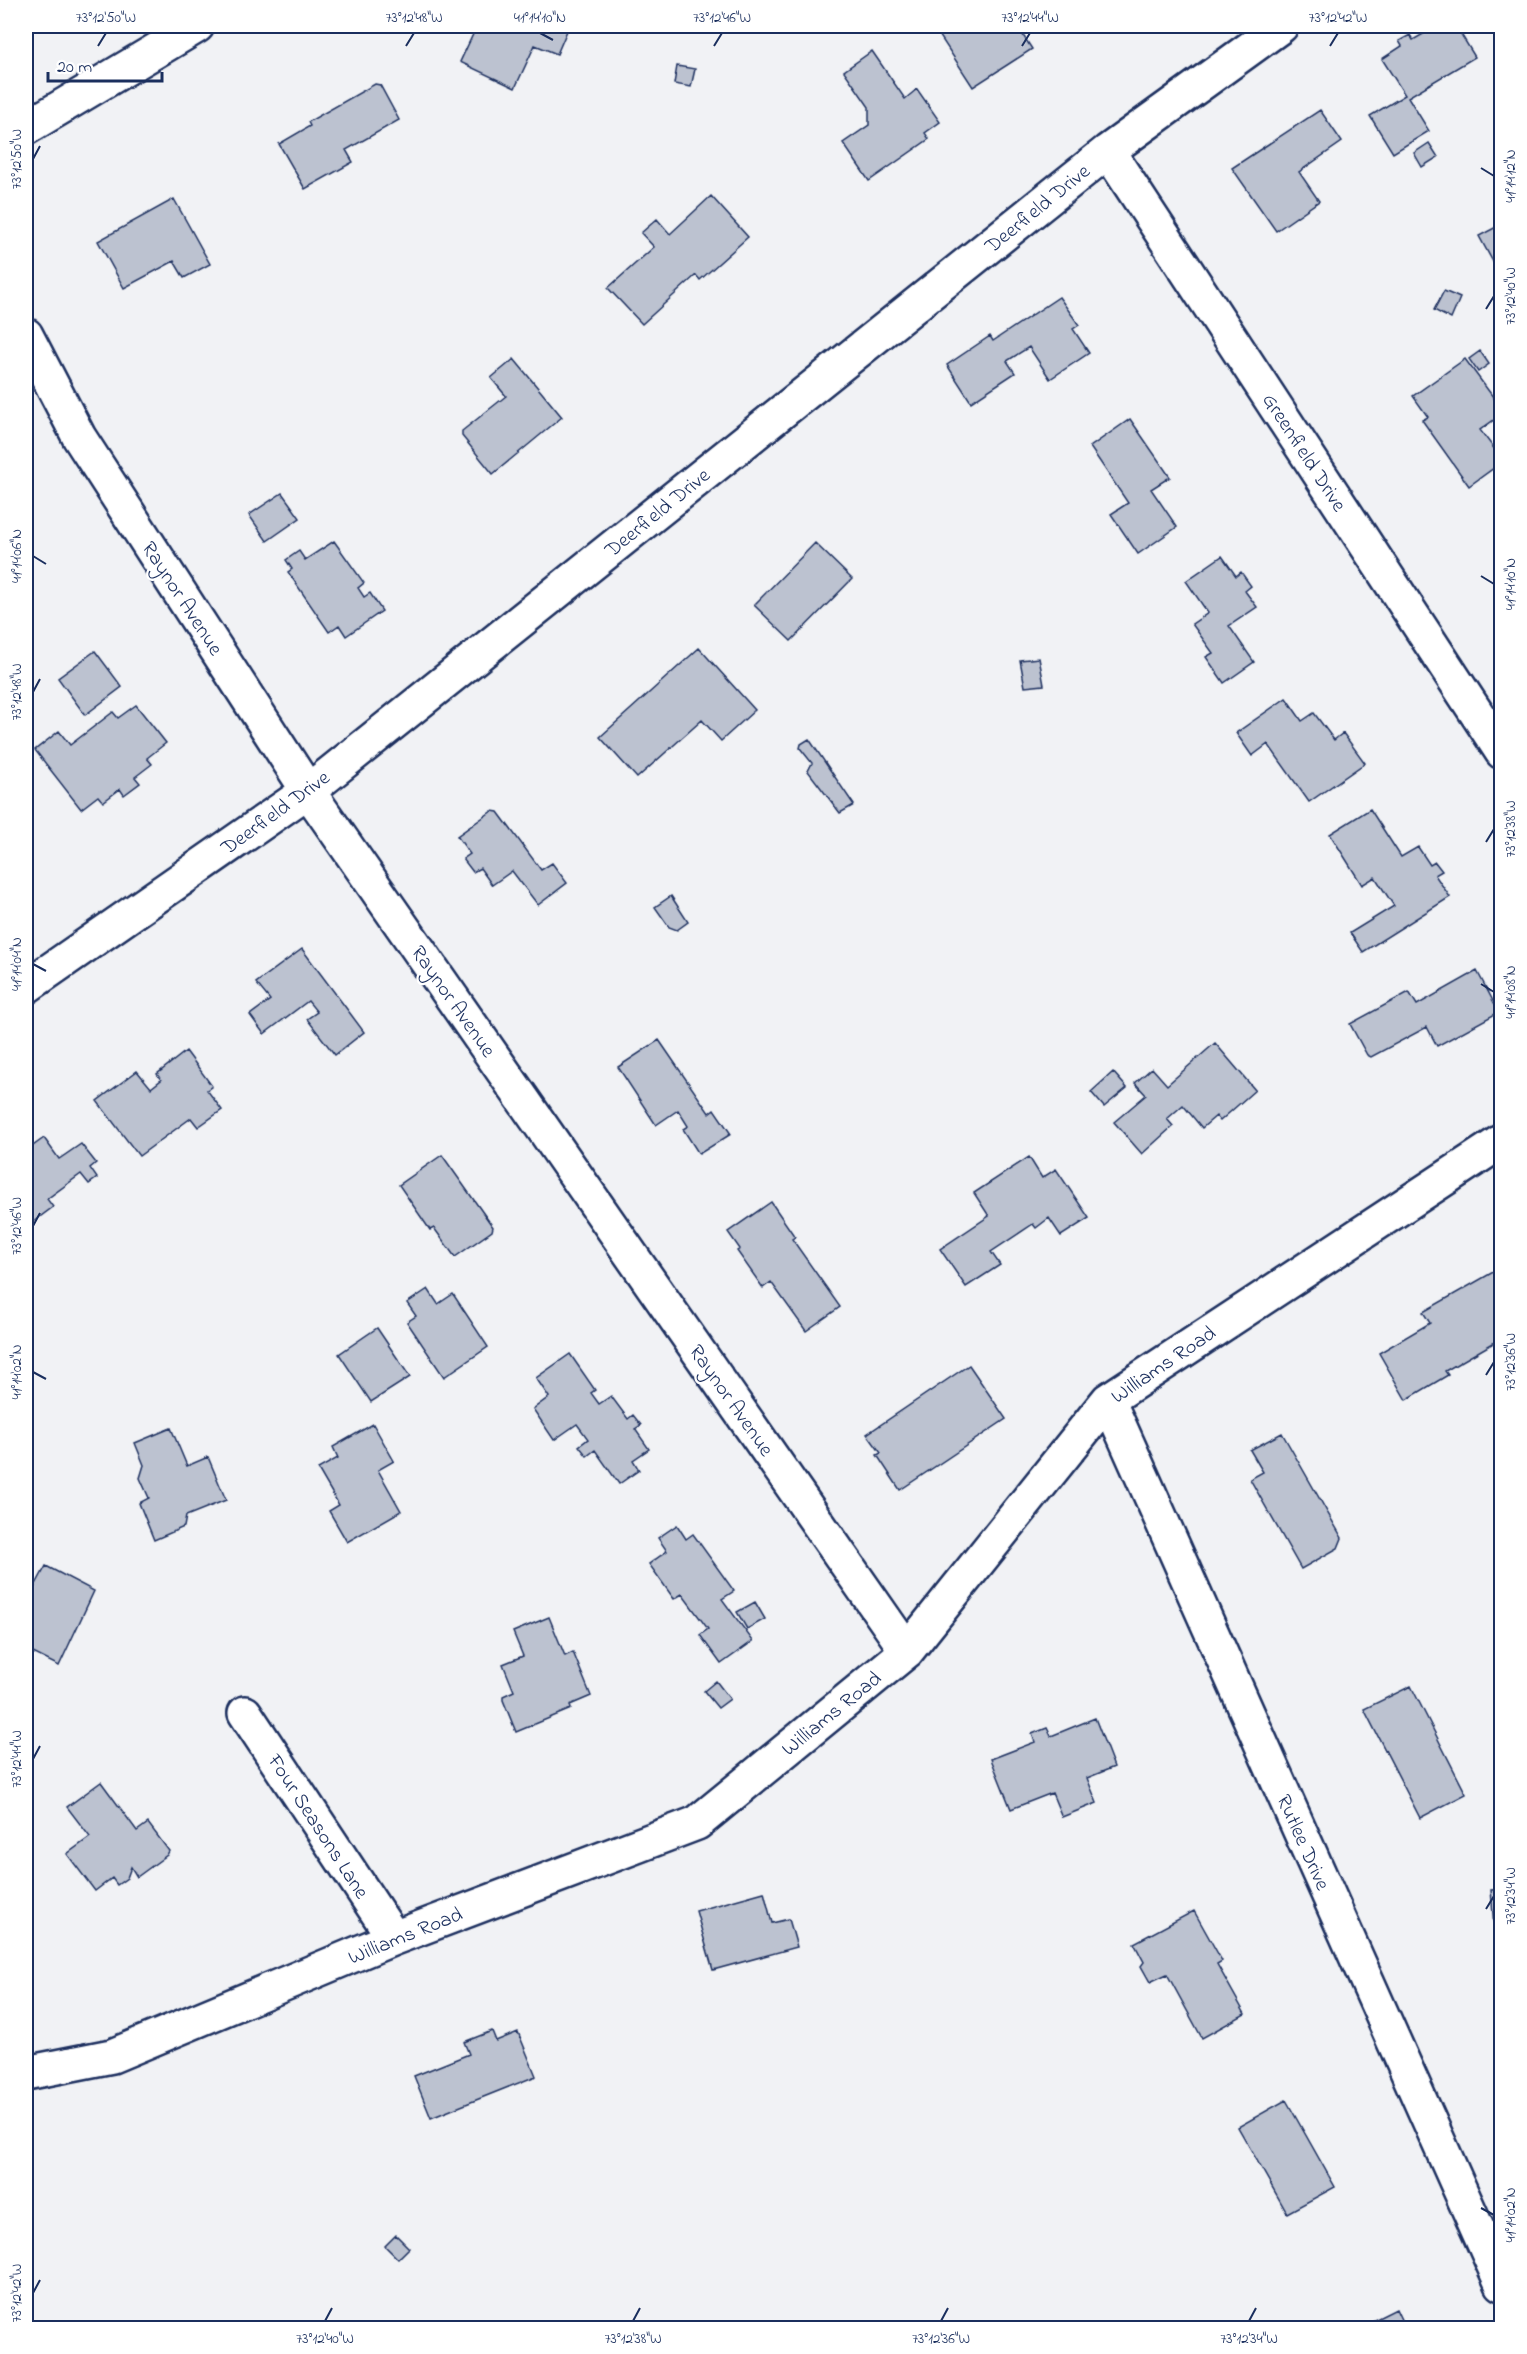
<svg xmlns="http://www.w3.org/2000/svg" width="1527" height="2354" font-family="'Indie Flower',sans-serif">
<rect width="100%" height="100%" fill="#f1f2f5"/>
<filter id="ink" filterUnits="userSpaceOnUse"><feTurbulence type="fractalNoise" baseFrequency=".0167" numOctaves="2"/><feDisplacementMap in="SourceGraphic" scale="12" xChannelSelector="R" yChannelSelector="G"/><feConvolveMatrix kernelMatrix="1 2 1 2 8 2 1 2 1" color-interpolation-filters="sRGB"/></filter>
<g filter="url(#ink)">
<path fill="#bcc2d0" stroke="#1b2f5e" stroke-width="1.5" d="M465 26H569L557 54 535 45 515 88 460 62 475 30Z
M937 26H1017L1032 49 973 87 934 27Z
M1437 26H1456L1475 57 1408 97 1429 131 1393 153 1370 116 1405 95 1382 59 1402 46 1399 41 1410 35 1413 40Z
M872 51 905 99 917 89 940 122 925 133 929 139 869 181 843 143 869 125V107L844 71Z
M677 66 695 69 691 87 674 84Z
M375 84 380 85 399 120 346 150 353 162 305 189 279 144 310 126 308 122Z
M1320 110 1342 142 1299 172 1319 201 1276 231 1232 168Z
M1429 143 1438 157 1422 167 1414 153Z
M711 196 748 237 700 280 696 275 642 324 608 288 654 247 641 233 657 219 670 234Z
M174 199 210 264 184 278 174 261 124 288 98 241Z
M1502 224V271L1499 273 1479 236Z
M1444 291 1460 298 1451 319 1434 310Z
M1059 297 1079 325 1073 329 1089 353 1050 379 1029 347 1007 361 1015 373 971 402 947 365 990 336 993 341Z
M1480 351 1489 364 1478 372 1469 359Z
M514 359 562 417 493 474 462 436V431L506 396 491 378Z
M1465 359 1502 409V414L1480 430 1502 459V462L1469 486 1422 420 1428 417 1413 396Z
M1130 419 1170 477 1151 489 1177 527 1138 554 1111 514 1128 503 1090 447Z
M282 493 300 518 267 541 249 515Z
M334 541 364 583 358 588 364 597 370 593 382 611 346 636 339 625 329 632 288 572 292 569 286 560 299 551 305 560Z
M815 543 852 579 791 641 754 605Z
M1222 556 1236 576 1241 572 1251 586 1245 591 1257 607 1229 626 1254 662 1224 683 1206 657 1213 653 1192 624 1208 613 1186 581Z
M699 648 755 710 721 741 702 720 637 778 600 737Z
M95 651 122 687 85 715 58 678Z
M1039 658 1044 685 1025 687 1020 660Z
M1286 698 1302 721 1314 713 1334 740 1343 733 1365 763 1309 802 1268 744 1252 756 1236 733Z
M136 705 166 743 147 758 152 764 135 777 140 783 124 795 120 789 103 802 98 796 81 809 35 750 59 731 70 745 113 712 118 718Z
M809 739 854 805 840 813 808 771 812 763 800 748 801 744Z
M1370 809 1401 857 1418 847 1430 865 1435 862 1442 871 1435 875 1450 897 1363 952 1350 933 1394 906 1375 877 1362 885 1330 834Z
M492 811 498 812 541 870 552 863 567 883 538 905 512 871 492 885 480 868 473 872 463 859 470 854 457 836Z
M671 896 688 922 677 930 669 927 655 907Z
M302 949 364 1032 335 1055 307 1019 317 1012 308 1001 264 1034 250 1015 270 1000 256 983Z
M1477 971 1499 1012 1437 1046 1427 1027 1371 1057 1367 1055 1350 1024 1409 992 1417 1005Z
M659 1040 709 1113 714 1109 731 1134 699 1154 683 1129 688 1126 678 1110 656 1125 618 1067Z
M1215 1043 1255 1090 1220 1121 1216 1116 1202 1128 1183 1105 1167 1119 1173 1126 1142 1154 1114 1122 1146 1095 1135 1083 1152 1068 1167 1085Z
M186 1051 212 1086 207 1090 222 1110 198 1127 191 1118 139 1156 97 1101 137 1071 151 1088 161 1080 157 1074Z
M1113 1072 1127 1088 1104 1107 1091 1092Z
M44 1138 59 1159 81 1144 96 1163 90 1168 97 1178 89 1184 81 1174 47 1199 53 1207 33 1222 26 1212V1151Z
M442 1155 493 1227 492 1231 455 1257 434 1228 430 1230 399 1185Z
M1029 1157 1042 1178 1056 1169 1089 1218 1061 1236 1049 1218 1036 1228 1033 1224 991 1252 1000 1265 966 1287 940 1249 989 1216 974 1193Z
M771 1202 795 1237 792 1239 840 1307 806 1331 771 1282 763 1288 737 1251 740 1249 728 1232Z
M1495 1271 1502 1282V1338L1445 1371 1448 1375 1406 1400 1379 1353 1430 1323 1423 1312Z
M428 1289 438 1304 453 1294 488 1347 444 1377 407 1322 416 1316 407 1303Z
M377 1328 410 1377 371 1402 339 1354Z
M570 1354 595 1390 591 1393 599 1404 611 1396 628 1419 633 1415 641 1425 635 1429 649 1449 633 1460 639 1470 619 1484 595 1450 587 1456 579 1446 588 1439 577 1424 554 1440 533 1409 549 1397 536 1378Z
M969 1365 1006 1419 900 1490 877 1455 881 1453 867 1434Z
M373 1424 394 1461 378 1470 401 1511 347 1542 329 1511 339 1505 318 1469 338 1458 333 1447Z
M171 1428 187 1466 208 1457 226 1500 186 1516 184 1527 154 1540 139 1503 149 1498 140 1478 144 1465 135 1443Z
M1282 1433 1342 1538 1338 1548 1301 1569 1250 1479 1263 1472 1250 1450Z
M677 1525 686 1539 693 1534 734 1591 722 1599 753 1641 721 1664 700 1635 708 1629 682 1594 674 1599 649 1564 667 1551 658 1538Z
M46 1566 94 1591 59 1666 27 1650 33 1638 26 1635V1583L34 1588Z
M755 1602 765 1619 747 1629 737 1612Z
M549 1617 565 1656 573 1652 591 1696 570 1705 571 1709 516 1732 503 1700V1696L514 1691 503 1664 523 1656 513 1632Z
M716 1681 730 1699 718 1708 704 1691Z
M1411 1686 1466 1794 1420 1818 1364 1709Z
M1095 1718 1114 1767 1087 1778 1097 1803 1062 1817 1052 1793 1011 1809 991 1759 1035 1742 1032 1734 1047 1728 1051 1736Z
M101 1782 137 1831 148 1823 169 1851 167 1855 137 1877 131 1867 127 1878 117 1885 112 1878 95 1891 67 1854 90 1837 67 1807Z
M1502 1889V1981L1498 1977 1491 1890Z
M764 1892 772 1923 789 1919 797 1947 713 1970 696 1911Z
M1194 1911 1222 1961 1217 1964 1245 2014 1202 2038 1167 1974 1150 1982 1141 1966 1144 1962 1134 1943Z
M492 2031 496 2041 518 2032 536 2076 431 2118 414 2076 469 2054 464 2042Z
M1286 2100 1335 2187 1287 2213 1238 2127Z
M396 2235 409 2248 398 2259 385 2246Z
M1396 2309 1405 2328H1358Z"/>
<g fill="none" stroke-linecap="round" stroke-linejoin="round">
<g stroke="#1b2f5e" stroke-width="38">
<path id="street" d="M26 128 197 26
M1108 151 1502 752
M26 335 79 437 308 791 907 1651
M26 987 308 791 1108 151 1281 26
M1108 1400 1502 2284
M245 1713 394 1938
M26 2073 112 2056 394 1938 697 1823 907 1651 1108 1400 1502 1141"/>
</g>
<use href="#street" stroke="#fff" stroke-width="33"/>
</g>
</g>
<path fill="none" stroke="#1b2f5e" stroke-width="2" d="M540 33 553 40M98 46 106 33M406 46 414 33M714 46 722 33M1022 46 1030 33M1330 46 1338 33M33 159 40 146M1481 168 1494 176M1486 309 1494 296M33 556 46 564M1481 576 1494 584M33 692 40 679M1486 842 1494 829M33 964 46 971M1481 984 1494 992M33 1226 40 1213M33 1372 46 1379M1486 1375 1494 1362M33 1759 40 1746M1486 1909 1494 1896M1481 2208 1494 2215M33 2293 40 2280M325 2321 332 2308M633 2321 640 2308M941 2321 948 2308M1249 2321 1256 2308"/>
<g text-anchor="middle" stroke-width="4.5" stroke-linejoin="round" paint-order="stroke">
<g font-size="21" fill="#1b2f5e" stroke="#fff">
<text transform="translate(1037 208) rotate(-39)" y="7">Deerfield Drive</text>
<text transform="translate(1305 452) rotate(57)" y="7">Greenfield Drive</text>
<text transform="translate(657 512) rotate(-39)" y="7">Deerfield Drive</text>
<text transform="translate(183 598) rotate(57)" y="7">Raynor Avenue</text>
<text transform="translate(275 812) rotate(-36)" y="7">Deerfield Drive</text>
<text transform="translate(454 1001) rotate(55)" y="7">Raynor Avenue</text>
<text transform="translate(1163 1364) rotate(-34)" y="7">Williams Road</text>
<text transform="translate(732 1400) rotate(55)" y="7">Raynor Avenue</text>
<text transform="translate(831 1713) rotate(-39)" y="7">Williams Road</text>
<text transform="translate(319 1826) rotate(57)" y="7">Four Seasons Lane</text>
<text transform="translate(1304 1842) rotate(66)" y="7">Rutlee Drive</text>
<text transform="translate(405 1935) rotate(-22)" y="7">Williams Road</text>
</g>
</g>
<rect width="1527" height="2354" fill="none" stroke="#fff" stroke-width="66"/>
<path d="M48 72v9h114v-9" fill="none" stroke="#1b2f5e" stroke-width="3"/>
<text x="57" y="72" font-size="18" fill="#1b2f5e" stroke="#ffffff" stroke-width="4.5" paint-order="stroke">20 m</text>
<rect x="33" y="33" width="1461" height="2288" fill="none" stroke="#1b2f5e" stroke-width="2"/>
<g font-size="15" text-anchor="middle" fill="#1b2f5e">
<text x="106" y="22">73°12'50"W</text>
<text x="414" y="22">73°12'48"W</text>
<text x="540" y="22">41°14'10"N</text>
<text x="722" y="22">73°12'46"W</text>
<text x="1030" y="22">73°12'44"W</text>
<text x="1338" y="22">73°12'42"W</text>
<text transform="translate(16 159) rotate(-90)" y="5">73°12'50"W</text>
<text transform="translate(1510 176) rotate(-90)" y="5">41°14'12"N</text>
<text transform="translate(1510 296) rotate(-90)" y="5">73°12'40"W</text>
<text transform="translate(16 556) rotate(-90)" y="5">41°14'06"N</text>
<text transform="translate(1510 584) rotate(-90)" y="5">41°14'10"N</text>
<text transform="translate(16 692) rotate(-90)" y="5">73°12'48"W</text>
<text transform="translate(1510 829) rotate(-90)" y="5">73°12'38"W</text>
<text transform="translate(16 964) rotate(-90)" y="5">41°14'04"N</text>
<text transform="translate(1510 992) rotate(-90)" y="5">41°14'08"N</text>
<text transform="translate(16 1226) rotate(-90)" y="5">73°12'46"W</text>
<text transform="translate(1510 1362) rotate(-90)" y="5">73°12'36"W</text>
<text transform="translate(16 1372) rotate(-90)" y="5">41°14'02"N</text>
<text transform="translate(16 1759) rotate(-90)" y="5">73°12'44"W</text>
<text transform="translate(1510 1896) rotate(-90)" y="5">73°12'34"W</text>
<text transform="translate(1510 2215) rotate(-90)" y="5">41°14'02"N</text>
<text transform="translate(16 2293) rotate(-90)" y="5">73°12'42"W</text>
<text x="325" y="2343">73°12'40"W</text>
<text x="633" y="2343">73°12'38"W</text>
<text x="941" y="2343">73°12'36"W</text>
<text x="1249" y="2343">73°12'34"W</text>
</g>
</svg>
